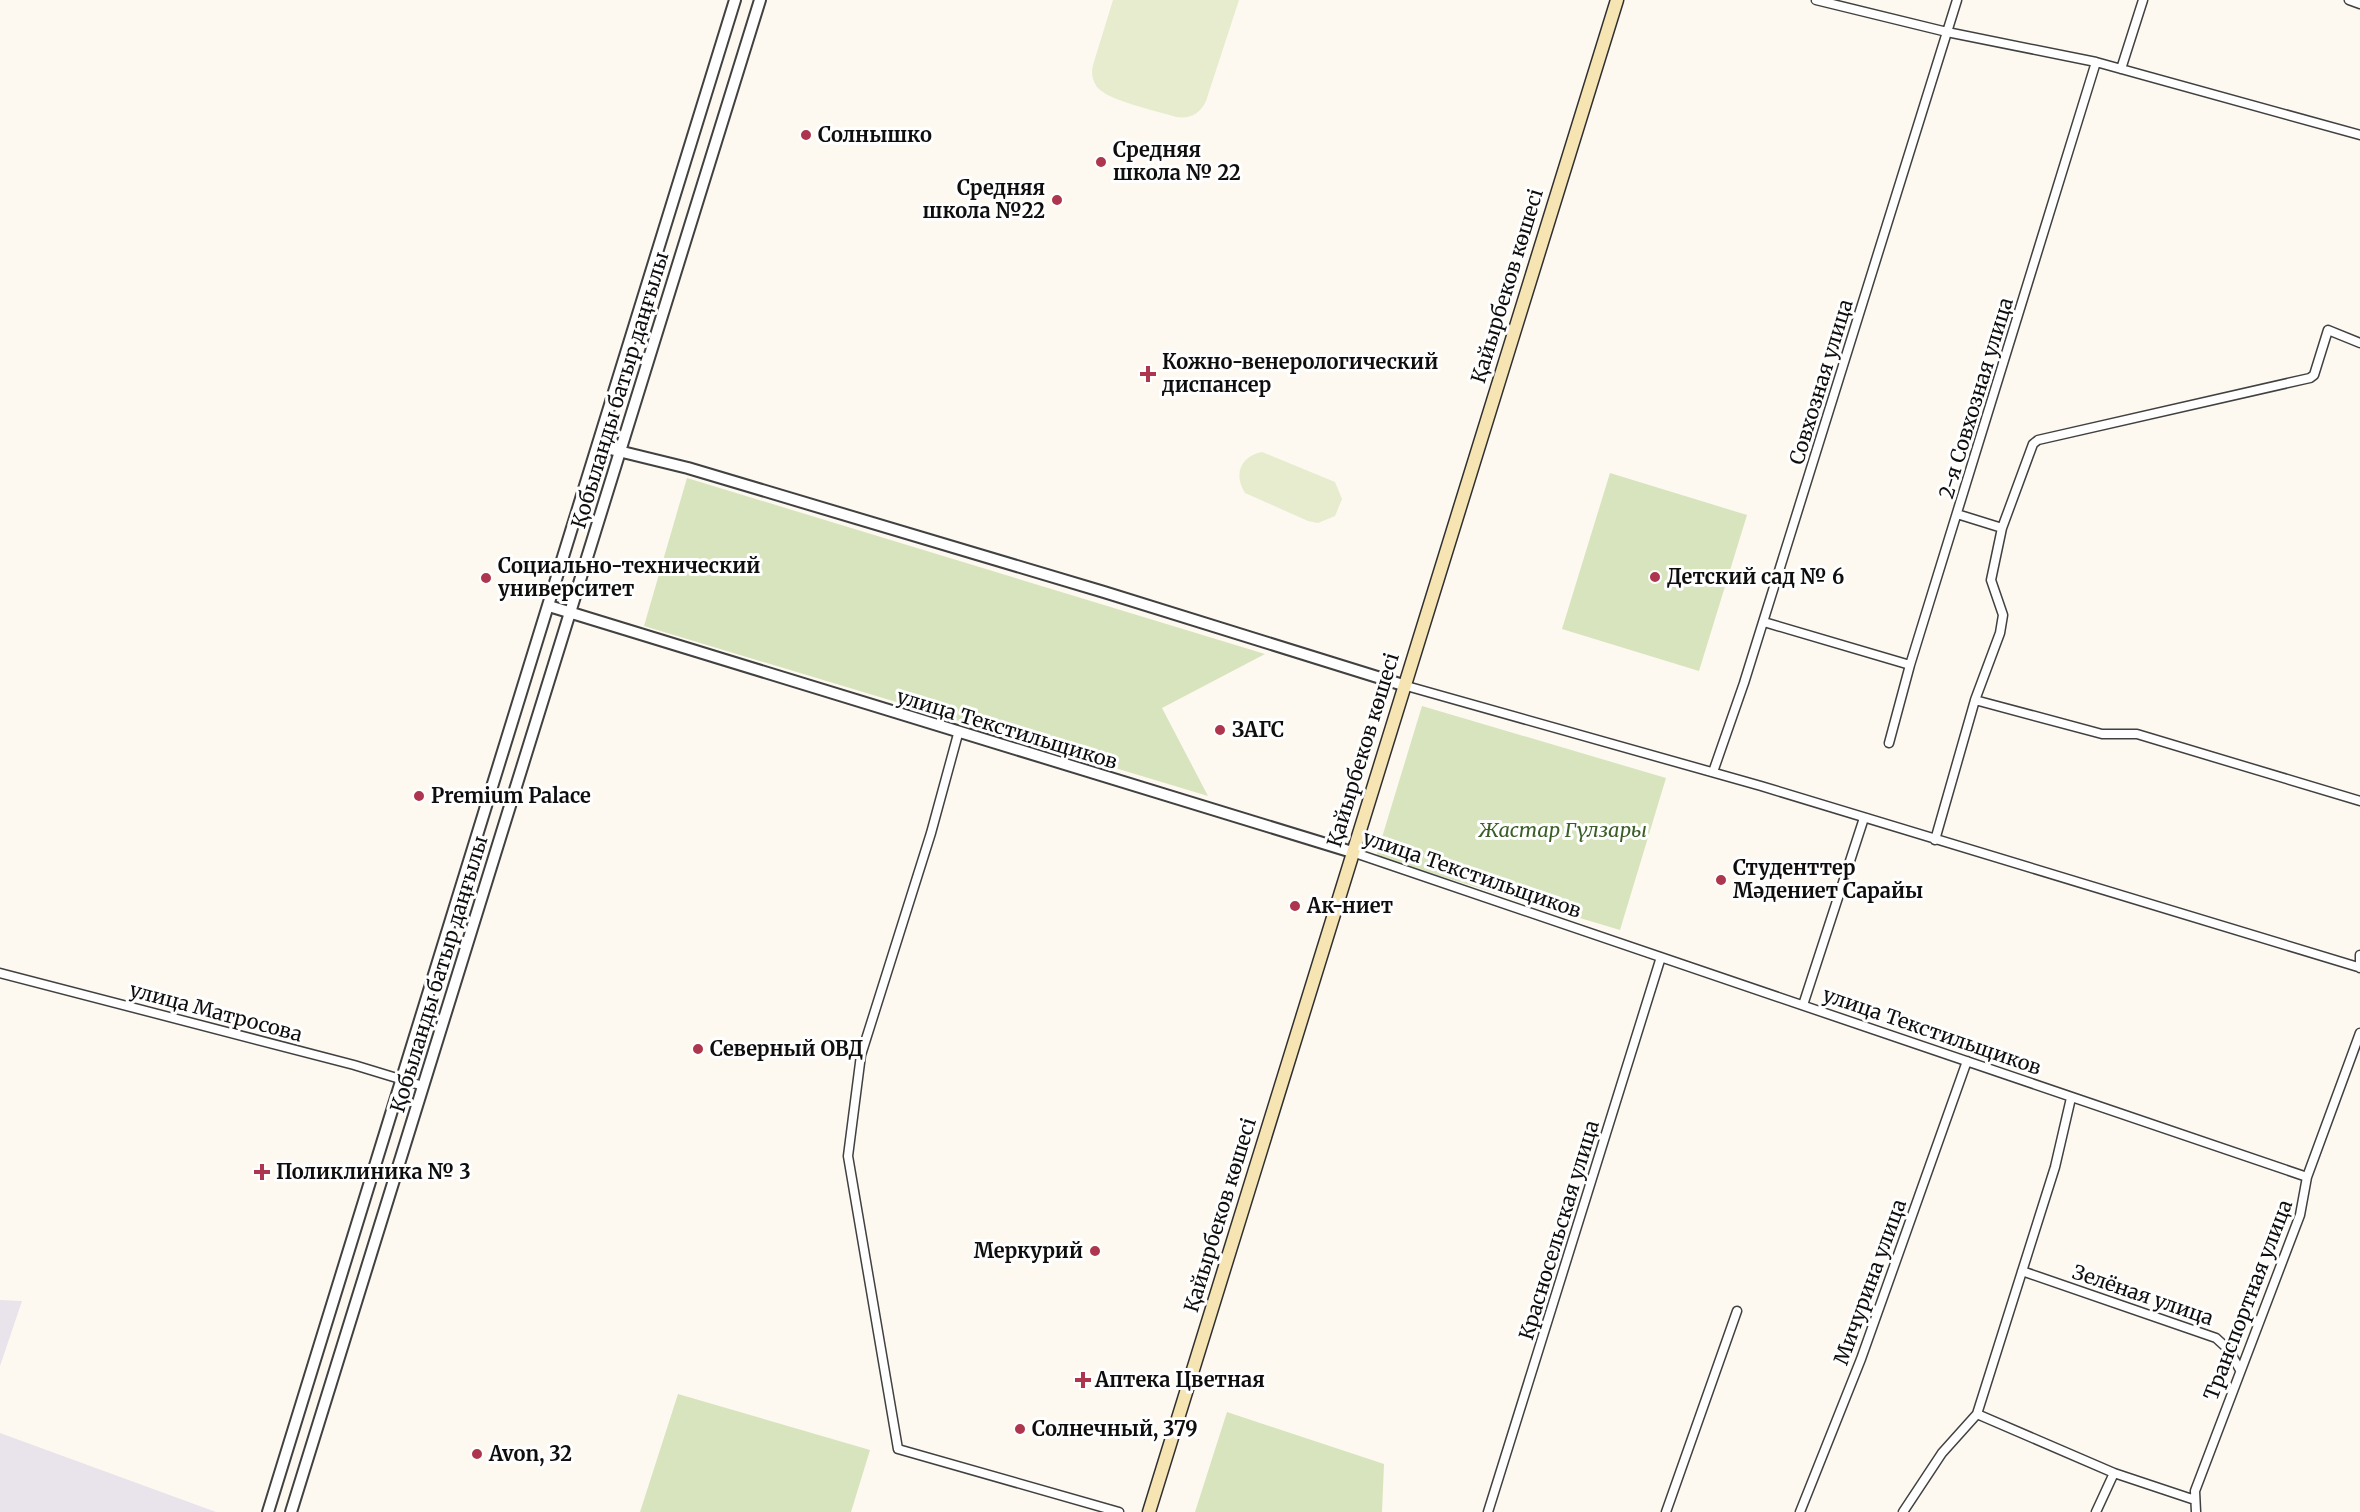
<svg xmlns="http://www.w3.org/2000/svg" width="2360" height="1512" font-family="Merriweather,serif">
<rect width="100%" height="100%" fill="#fdf9f0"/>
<path fill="#e9e3eb" d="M0 1300 22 1301 0 1366Z
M0 1433 216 1512H0Z"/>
<path fill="#d7e4bd" d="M1610 473 1747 515 1699 671 1562 629Z
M687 478 1265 654 1162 708 1208 796 644 626Z
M1422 706 1666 778 1620 930 1376 857Z
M678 1394 870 1450 851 1512H640Z
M1227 1412 1384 1464 1382 1512H1195Z"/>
<path fill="#e7ecce" d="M1113 0H1239L1206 101C1200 114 1190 119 1176 117 1158 111 1108 101 1097 87 1092 80 1091 73 1093 65Z
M1262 452 1335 482 1342 499 1335 516 1318 523 1308 521 1245 493C1233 474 1241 456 1262 452Z"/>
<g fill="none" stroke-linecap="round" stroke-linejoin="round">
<g stroke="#414141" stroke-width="11">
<path id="minor" d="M1816 0 1947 32 2096 62 2360 135
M2349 0 2360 4
M2121 69 2143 0
M1957 514 2002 528 1991 580 2003 615 2000 633 1975 700 2102 734H2137L2360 801
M2002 528 2033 444 2038 440 2310 378 2314 375 2328 330 2360 343
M1764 622 1910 665
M1403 685 1761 786 2358 967
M958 734 931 833 861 1055 848 1156 898 1449 1119 1512
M1889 743 1910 665 2096 62
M1713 772 1744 683 1957 0
M1935 840 1975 700
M1352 852 2307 1177
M2360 955V968
M0 973 354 1065 423 1086
M1803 1005 1864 818
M2022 1271 2216 1338 2229 1350 2240 1370
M1977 1414 2114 1473 2195 1500
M1488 1512 1661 957
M1666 1512 1737 1311
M1800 1512 1861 1359 1967 1061
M1903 1512 1942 1453 1977 1414 2055 1167 2071 1098
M2096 1512 2114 1473
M2196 1512 2195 1491 2300 1215 2307 1177 2360 1033"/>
</g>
<g stroke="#414141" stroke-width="14">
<path id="tertiary" d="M598 446 688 468 1104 592 1403 685
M549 606 1352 852
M268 1512 735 0
M291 1512 760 0"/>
</g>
<g stroke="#303030" stroke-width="15">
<path id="secondary" d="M1149 1512 1617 0"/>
</g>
<use href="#minor" stroke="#fff" stroke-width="8"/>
<use href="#tertiary" stroke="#fff" stroke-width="10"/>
<use href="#secondary" stroke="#f6e4b3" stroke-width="12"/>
</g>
<g fill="#ad364e" stroke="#fff" stroke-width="2">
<circle cx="806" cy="135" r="6"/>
<circle cx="1101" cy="162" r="6"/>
<circle cx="1057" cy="200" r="6"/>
<path d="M1145 365h6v6h6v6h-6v6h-6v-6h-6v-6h6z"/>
<circle cx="1655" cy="577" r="6"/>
<circle cx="486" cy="578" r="6"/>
<circle cx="1220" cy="730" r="6"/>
<circle cx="419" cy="796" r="6"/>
<circle cx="1721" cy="880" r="6"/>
<circle cx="1295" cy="906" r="6"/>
<circle cx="698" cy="1049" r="6"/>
<path d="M259 1163h6v6h6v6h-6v6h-6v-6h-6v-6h6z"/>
<circle cx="1095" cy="1251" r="6"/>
<path d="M1080 1371h6v6h6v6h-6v6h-6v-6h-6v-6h6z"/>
<circle cx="1020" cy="1429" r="6"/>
<circle cx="477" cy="1454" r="6"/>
</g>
<g text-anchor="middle" stroke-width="6" stroke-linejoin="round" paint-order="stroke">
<g font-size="20" font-weight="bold" fill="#0e0e0e" stroke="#fff" text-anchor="start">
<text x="818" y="142">Солнышко</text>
<text x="1113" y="157">Средняя<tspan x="1113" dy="23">школа № 22</tspan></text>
<text x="1045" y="195" text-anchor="end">Средняя<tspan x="1045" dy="23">школа №22</tspan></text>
<text x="1162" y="369">Кожно-венерологический<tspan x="1162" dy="23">диспансер</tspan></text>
<text x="498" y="573">Социально-технический<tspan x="498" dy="23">университет</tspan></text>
<text x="1667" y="584">Детский сад № 6</text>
<text x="1232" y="737">ЗАГС</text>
<text x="431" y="803">Premium Palace</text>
<text x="1733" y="875">Студенттер<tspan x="1733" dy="23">Мәдениет Сарайы</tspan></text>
<text x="1307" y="913">Ак-ниет</text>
<text x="710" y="1056">Северный ОВД</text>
<text x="276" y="1179">Поликлиника № 3</text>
<text x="1083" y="1258" text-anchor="end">Меркурий</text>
<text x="1095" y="1387">Аптека Цветная</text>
<text x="1032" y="1436">Солнечный, 379</text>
<text x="489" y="1461">Avon, 32</text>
</g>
<g font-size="20" fill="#0e0e0e" stroke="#fff">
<text transform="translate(1507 286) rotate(-73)" y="7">Қайырбеков көшесі</text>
<text transform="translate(1821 382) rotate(-73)" y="7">Совхозная улица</text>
<text transform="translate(620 390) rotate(-73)" y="7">Қобыланды батыр даңғылы</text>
<text transform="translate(1976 398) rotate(-73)" y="7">2-я Совхозная улица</text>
<text transform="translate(1007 729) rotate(17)" y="7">улица Текстильщиков</text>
<text transform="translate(1363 750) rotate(-73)" y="7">Қайырбеков көшесі</text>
<text transform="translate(1472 874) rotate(19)" y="7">улица Текстильщиков</text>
<text transform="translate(439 974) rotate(-73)" y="7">Қобыланды батыр даңғылы</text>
<text transform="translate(216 1012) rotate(15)" y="7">улица Матросова</text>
<text transform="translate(1932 1031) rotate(19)" y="7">улица Текстильщиков</text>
<text transform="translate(1220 1215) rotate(-73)" y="7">Қайырбеков көшесі</text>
<text transform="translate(1559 1230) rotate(-73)" y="7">Красносельская улица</text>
<text transform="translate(1870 1282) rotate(-70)" y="7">Мичурина улица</text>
<text transform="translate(2143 1295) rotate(19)" y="7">Зелёная улица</text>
<text transform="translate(2248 1300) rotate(-69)" y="7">Транспортная улица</text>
</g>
<g font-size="20" font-style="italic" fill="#3a5e26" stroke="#fff">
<text x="1563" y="837">Жастар Гүлзары</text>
</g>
</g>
</svg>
